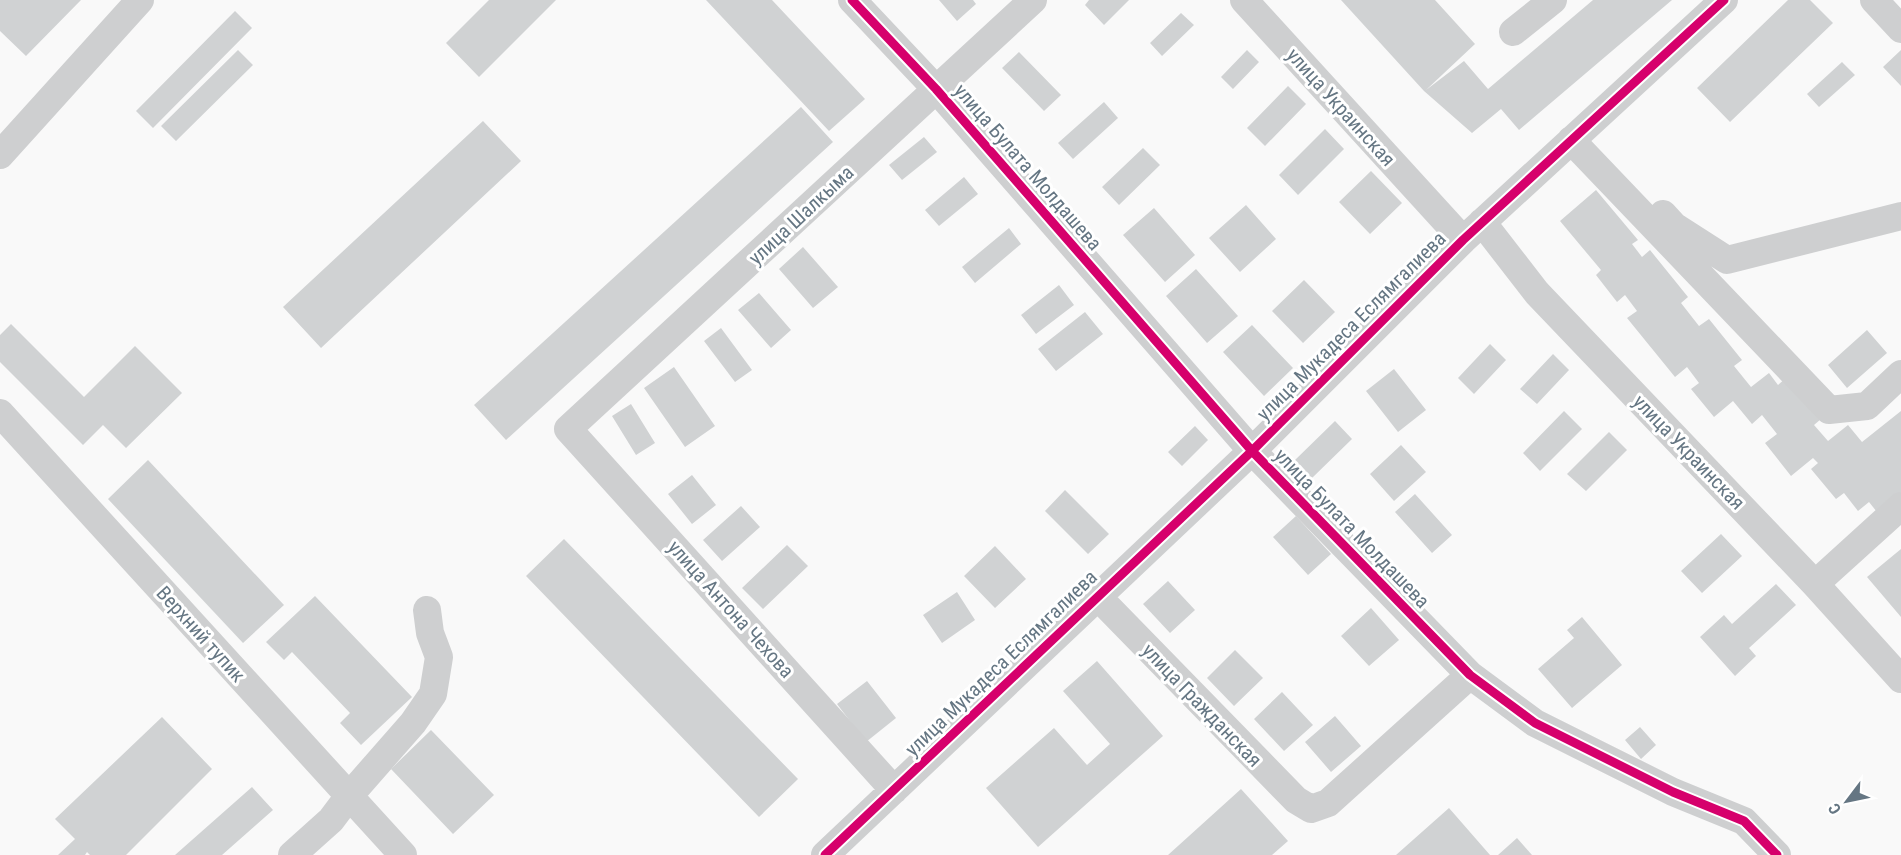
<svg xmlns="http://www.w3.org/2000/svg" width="1901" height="855" font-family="'Roboto Condensed',sans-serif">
<rect width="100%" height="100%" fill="#f9f9f9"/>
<path fill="#d0d2d3" d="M0 0H81L26 56 0 31Z
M489 0H556L479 77 446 43Z
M706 0H772L865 99 829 131Z
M939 0H973L976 4 957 21Z
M1089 0H1129L1104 25 1085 5Z
M1341 0H1435L1475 44 1426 90 1464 61 1488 89 1593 0H1672L1519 130 1501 109 1472 133 1424 91Z
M1788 0H1810L1833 23 1730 122 1697 88Z
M235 11 252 28 153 128 136 111Z
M1181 13 1194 25 1162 56 1150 43Z
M238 50 253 65 176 141 161 126Z
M1247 50 1259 62 1233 89 1221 77Z
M1901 50V86L1883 67Z
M1019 52 1061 95 1044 111 1002 68Z
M1842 62 1855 75 1819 107 1807 94Z
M1288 86 1306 104 1265 146 1247 128Z
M1104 102 1118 118 1073 159 1058 143Z
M801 107 833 142 506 440 474 405Z
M483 121 521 161 321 348 283 307Z
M1325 129 1344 149 1298 195 1279 175Z
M924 137 937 152 902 180 889 165Z
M1143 148 1160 165 1119 205 1102 187Z
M1371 171 1402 203 1370 234 1339 202Z
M964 177 978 194 939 226 925 210Z
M1596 190 1638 240 1632 244 1642 257 1650 250 1688 297 1681 303 1699 326 1709 319 1742 360 1734 366 1751 387 1769 373 1778 385 1787 377 1821 419 1814 425 1828 441 1848 425 1862 442 1901 411V492L1877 512 1869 502 1858 511 1844 493 1836 499 1811 469 1818 463 1813 458 1791 476 1765 443 1777 434 1762 415 1752 424 1733 401 1714 417 1691 389 1699 383 1687 367 1675 377 1627 318 1637 311 1625 295 1617 302 1596 275 1601 270 1560 221Z
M1246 205 1276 239 1240 272 1209 238Z
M1154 208 1195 255 1165 282 1123 235Z
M1009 228 1021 244 975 283 962 267Z
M803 247 838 287 813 308 779 269Z
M1196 269 1238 316 1207 343 1166 296Z
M1304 280 1335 312 1303 343 1272 311Z
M1059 285 1074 305 1036 334 1021 315Z
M759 293 791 330 771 348 738 310Z
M1085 312 1103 334 1056 371 1038 349Z
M11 324 84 397 135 346 182 393 126 448 103 425 83 445 0 362V335Z
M1252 325 1293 368 1264 396 1223 352Z
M721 328 752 370 735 382 704 341Z
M1867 330 1887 353 1847 388 1828 365Z
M1490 344 1506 360 1474 394 1458 378Z
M1553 354 1569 370 1537 404 1520 389Z
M674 367 715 426 685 447 644 388Z
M1394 369 1426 410 1398 432 1366 391Z
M631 404 655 443 636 455 612 416Z
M1564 411 1582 429 1540 471 1523 453Z
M1335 421 1352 439 1311 479 1294 461Z
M1195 426 1208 440 1182 466 1168 452Z
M1609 432 1627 450 1586 491 1567 474Z
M1401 445 1426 472 1394 501 1370 474Z
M148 460 284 605 243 643 108 499Z
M692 475 716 505 692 524 668 494Z
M1065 490 1109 534 1088 554 1045 511Z
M1415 494 1452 535 1432 553 1395 512Z
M741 506 760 527 722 561 703 540Z
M1296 516 1331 554 1308 575 1273 537Z
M1721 534 1742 556 1702 593 1681 571Z
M564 539 798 779 759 817 526 576Z
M787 545 808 566 763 609 742 588Z
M995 546 1026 579 995 608 964 576Z
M1901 549V617L1867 577Z
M1168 581 1195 610 1170 633 1143 604Z
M1776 584 1796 605 1749 648 1756 656 1735 676 1700 637 1724 615 1732 624Z
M957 592 975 620 942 643 923 615Z
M315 596 412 697 361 745 340 723 350 713 292 652 284 660 266 642Z
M1371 608 1399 640 1369 666 1341 636Z
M1582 617 1622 665 1572 708 1538 669 1574 638 1567 630Z
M1235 650 1263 678 1234 706 1207 678Z
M1097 661 1163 736 1038 847 986 788 1054 728 1087 765 1110 744 1063 691Z
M867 681 896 718 866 742 837 704Z
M1282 692 1313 725 1284 751 1254 719Z
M1335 716 1361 746 1331 772 1305 742Z
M162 717 212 769 126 855H90L87 852 85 855H58L75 839 55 819Z
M1640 727 1656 745 1641 759 1625 740Z
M431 730 494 795 453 834 391 769Z
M252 787 273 810 222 855H175Z
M1241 789 1288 841 1272 855H1168Z
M1449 808 1490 855H1396Z
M1517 838 1532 855H1498Z"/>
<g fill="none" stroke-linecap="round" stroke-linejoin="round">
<path stroke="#cecfd0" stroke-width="28" d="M852 0 936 89 1252 451 1470 675 1535 723 1673 792 1744 821 1777 855
M1244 0 1463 240
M1874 0 1901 29
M1513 32 1553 0
M1571 140 1829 410 1867 406 1901 374
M0 155 140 0
M1663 214 1674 226 1727 260 1901 216
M1482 222 1537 293 1815 584 1901 679
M0 413 403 855
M1815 584 1901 506
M1097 596 1296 800 1311 809 1328 803 1470 675
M894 790 568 429 1033 0
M292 855 331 820 349 796 413 723 433 694 439 657 430 633 427 610
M825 855 1252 451 1463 240 1724 0"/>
<g stroke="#fff" stroke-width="13">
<path id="cycleway" d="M852 0 936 89 1252 451 1470 675 1535 723 1673 792 1744 821 1777 855
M825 855 1252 451 1463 240 1724 0"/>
</g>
<use href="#cycleway" stroke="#d6006c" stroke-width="9"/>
</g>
<g text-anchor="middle" stroke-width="6" stroke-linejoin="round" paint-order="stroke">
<g font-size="20" fill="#657683" stroke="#fff">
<text transform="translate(1341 107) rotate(48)" y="7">улица Украинская</text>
<text transform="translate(1028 167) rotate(49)" y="7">улица Булата Молдашева</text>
<text transform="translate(801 215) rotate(-43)" y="7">улица Шалкыма</text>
<text transform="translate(1351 326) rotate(-45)" y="7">улица Мукадеса Еслямгалиева</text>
<text transform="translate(1689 452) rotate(46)" y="7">улица Украинская</text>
<text transform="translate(1352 528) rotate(46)" y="7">улица Булата Молдашева</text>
<text transform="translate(731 609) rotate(48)" y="7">улица Антона Чехова</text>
<text transform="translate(201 634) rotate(48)" y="7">Верхний тупик</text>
<text transform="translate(1001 663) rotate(-44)" y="7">улица Мукадеса Еслямгалиева</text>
<text transform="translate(1202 705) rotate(46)" y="7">улица Гражданская</text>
</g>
</g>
<g transform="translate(1847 801) rotate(238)" stroke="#ffffff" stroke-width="4.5" paint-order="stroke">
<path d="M0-4.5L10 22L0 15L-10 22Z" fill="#657683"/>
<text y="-9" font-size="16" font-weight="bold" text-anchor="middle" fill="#657683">С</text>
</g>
</svg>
